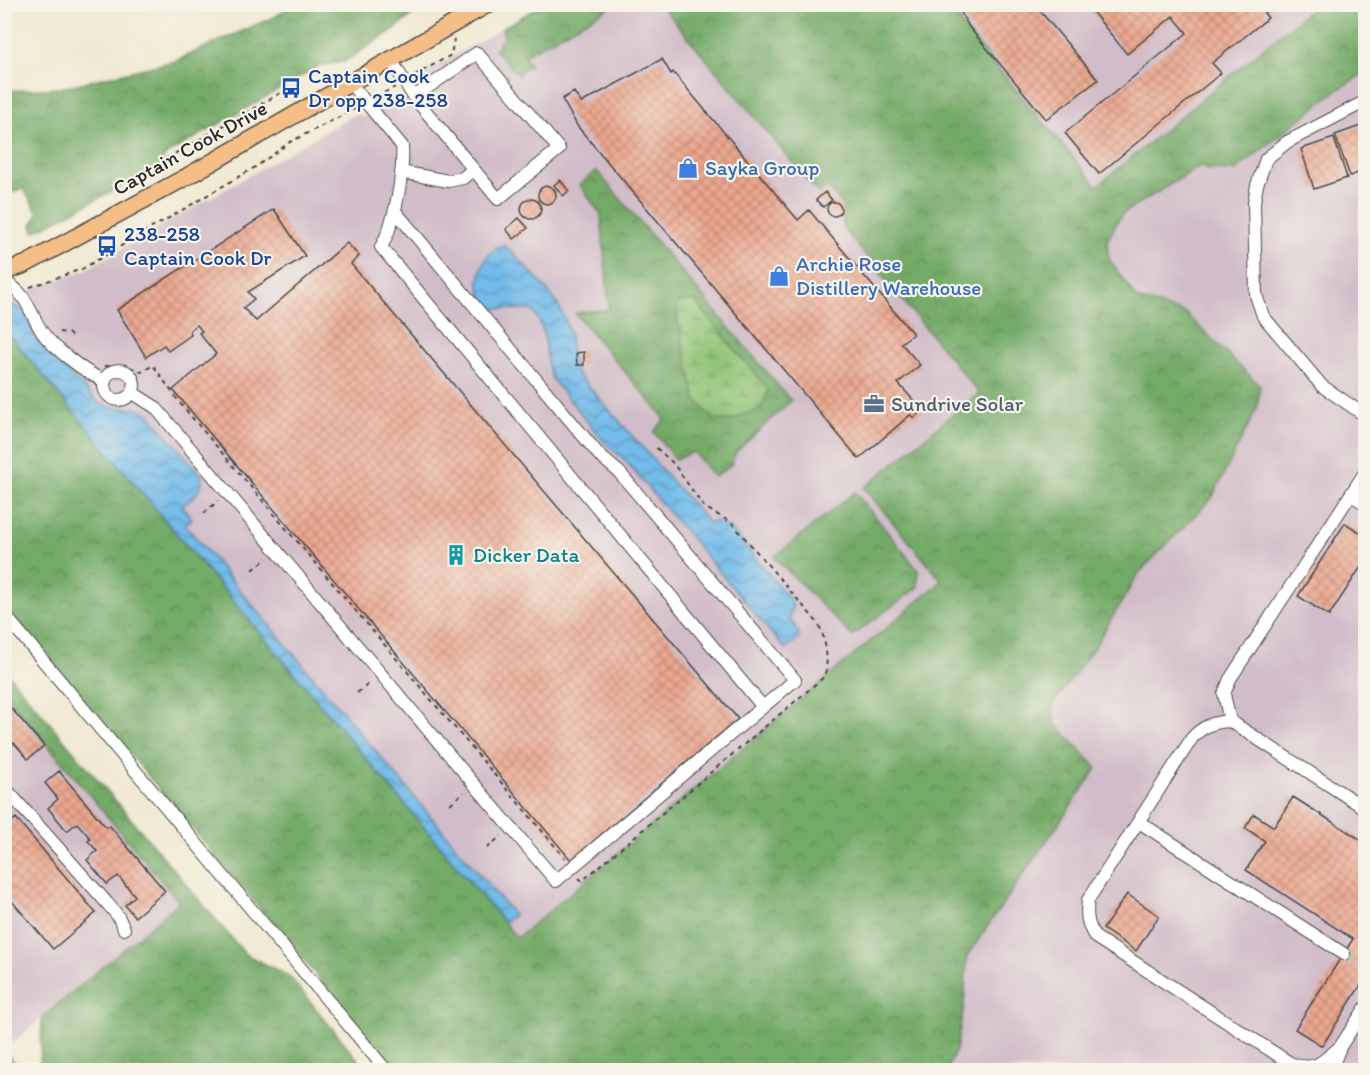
<svg xmlns="http://www.w3.org/2000/svg" width="1370" height="1075" font-family="Itim,sans-serif">
<defs>
<pattern id="forest-crowns" width="20" height="18" patternUnits="userSpaceOnUse" patternTransform="scale(1.5)"><rect width="20" height="18" fill="#73aa67"/><path d="M2 6a3 3 0 1 1 6 0M12 15a3 3 0 1 1 6 0" fill="none" stroke="#5f8b55"/></pattern>
<pattern id="wetland-marsh" width="20" height="14" patternUnits="userSpaceOnUse" patternTransform="scale(1.5)"><rect width="20" height="14" fill="#8fc476"/><path d="M1 5h8M5 5V1M11 12h8M15 12V8" fill="none" stroke="#759f61"/></pattern>
<pattern id="water-waves" width="16" height="10" patternUnits="userSpaceOnUse" patternTransform="scale(1.5)"><rect width="16" height="10" fill="#72bbea"/><path d="M0 5q4-4 8 0t8 0" fill="none" stroke="#5e98be"/></pattern>
<pattern id="building-cross-hatch" width="8" height="8" patternUnits="userSpaceOnUse" patternTransform="scale(1.5)"><rect width="8" height="8" fill="#eca78f"/><path d="M0 0l8 8M0 8l8-8" fill="none" stroke="#bf8875"/></pattern>
</defs>
<rect width="100%" height="100%" fill="#f7f3e8"/>
<filter id="ink" filterUnits="userSpaceOnUse"><feTurbulence type="fractalNoise" baseFrequency=".0167" numOctaves="2"/><feDisplacementMap in="SourceGraphic" scale="12" xChannelSelector="R" yChannelSelector="G"/><feConvolveMatrix kernelMatrix="1 2 1 2 8 2 1 2 1" color-interpolation-filters="sRGB"/></filter>
<filter id="wash" filterUnits="userSpaceOnUse"><feTurbulence type="fractalNoise" baseFrequency=".008" numOctaves="4" result="noise"/><feDisplacementMap in="SourceGraphic" scale="24" xChannelSelector="R" yChannelSelector="G"/><feGaussianBlur stdDeviation="1.35" result="paint"/><feColorMatrix in="noise" values="0 0 0 0 0 0 0 0 0 0 0 0 0 0 0 0 0 1.4 0 .05"/><feComposite in="paint" operator="in"/></filter>
<g filter="url(#wash)">
<rect width="100%" height="100%" fill="#f1e9d2"/>
<path fill="#d1bdc9" d="M542 5H661L818 193 827 187 842 204 843 228 979 393 864 488 943 581 517 938 5 329 4 300 11 297 19 301 30 296 29 290 85 270 357 113 362 117 385 104 381 98 387 95 394 103 404 96 399 88Z
M951 5H1316L1097 187 965 29Z
M1365 72V1070H947L956 1050 964 1005 967 956 1096 768 1054 722 1053 704 1095 646 1139 573 1212 498 1185 313 1137 299 1109 259 1106 241 1122 214 1202 165 1332 94Z
M4 694 180 902 5 1049H4Z"/>
<path fill="url(#forest-crowns)" stroke="#4f6a49" stroke-width="1.5" fill-rule="evenodd" d="M606 4 609 8 524 55 530 65 520 71 519 76 495 50 504 36 502 28 542 5Z
M291 5H425L395 29 344 62 319 66 164 156 162 165 34 232 32 225 38 213 23 188 5 195V91L60 88 175 61 280 14Z
M661 5H950L965 29 1097 186 1316 5H1365V72L1332 94 1235 171 1207 170 1202 165 1122 214 1107 241 1109 259 1137 299 1185 313 1260 386 1257 408 1212 498 1139 573 1095 646 1053 704 1054 722 1097 768 967 956 964 1005 956 1050 947 1070H396L5 606 4 329 517 938 942 581 864 488 979 393 843 228 842 204 827 187 818 193Z
M596 170 791 401 736 452 731 465 714 477 694 452 675 459 654 432 665 419 575 313 609 309 601 215 580 185ZM694 300 767 390 761 408 714 420 696 399 677 316Z
M855 492 918 570V587L852 636 774 557Z
M4 669 245 954 289 976 360 1062 364 1070H5V1052L19 1067 40 1066 42 1018 179 902 5 694Z"/>
<path fill="url(#wetland-marsh)" stroke="#5d7850" stroke-width="1.5" d="M694 300 768 390 761 408 731 420H713L696 399 677 316 678 303Z"/>
<path fill="url(#water-waves)" stroke="#4e738a" stroke-width="1.5" d="M504 246 511 251C533 275 561 298 569 331 572 345 570 359 576 372L709 523 716 521 731 529 790 599 793 608 789 618 798 631 799 638 785 649 622 457 607 445 552 379C542 355 551 333 532 310L492 308C488 304 483 299 481 293 474 277 486 247 504 246Z
M11 306H15L24 311 36 340 99 403 111 407 139 409 148 413 201 474C205 490 193 497 182 506L192 519 185 525 514 915 504 922 5 330 4 312Z"/>
<g id="blocks">
<path fill="url(#building-cross-hatch)" d="M1086 4H1275L1264 13 1268 18 1212 63 1221 73 1099 174 1065 133 1187 33 1173 16 1127 54Z
M957 5H1035L1098 80 1046 119 969 27Z
M662 59 671 74 673 72 798 220 809 210 913 334 901 343 920 365 898 383 922 410 914 418 910 415 859 459 578 127 562 99 574 92 581 103Z
M1366 124V170L1350 176 1335 135Z
M1334 138 1347 178 1314 189 1301 149Z
M560 180 569 191 563 196 554 185Z
M538 195a9 9 0 1 1 18 0a9 9 0 1 1-18 0Z
M825 192 832 200 823 207 816 200Z
M521 209a10 10 0 1 1 20 0a10 10 0 1 1-20 0Z
M827 209a7 7 0 1 1 14 0a7 7 0 1 1-14 0Z
M274 209 305 256 248 292 254 299 243 308 256 321 347 243 359 256 351 264 738 719 571 860 173 390 216 354 199 333 202 331 197 325 190 330 191 335 168 351 164 345 146 357 117 310Z
M519 218 528 228 514 239 506 229Z
M584 352V365H577L576 353Z
M1345 523 1366 536V559L1329 616 1298 596Z
M4 700 44 746 28 759 14 743 4 751Z
M59 771 106 827 109 825 165 891 135 917 125 905 135 896 118 876 107 884 87 860 97 851 88 841 91 839 77 823 67 831 48 808 58 799 45 783Z
M1293 797 1366 843V977L1322 1046 1295 1029 1353 939 1246 870 1265 841 1245 828 1254 814 1274 827Z
M16 818 96 913 53 949 4 892V828Z
M1127 894 1159 916 1136 951 1103 929Z"/>
</g>
</g>
<g filter="url(#ink)">
<use href="#blocks" fill-opacity="0" stroke="#494844" stroke-width="1.5"/>
<g fill="none" stroke-linecap="round" stroke-linejoin="round">
<path stroke="#c9c3b1" stroke-width="12" stroke-dasharray="12 6" stroke-linecap="butt" d="M1344 954 1366 968"/>
<g stroke="#494844" stroke-width="14">
<path id="minor" d="M391 60 414 97 498 199 559 149 477 53 414 97
M350 83 402 146C404 174 395 223 381 247L763 707
M1366 101 1287 142 1266 159 1257 185 1254 202 1256 295 1263 316 1322 386 1366 416
M401 172 448 181 463 178 473 169
M4 281C28 294 29 312 42 332 53 348 87 374 105 381
M104 385a15 15 0 1 1 30 0a15 15 0 1 1-30 0Z
M133 393 155 407 556 881 795 680 619 472 600 456 395 211
M1366 471 1230 679 1224 694 1230 721 1366 809
M1351 495 1366 504
M4 614 386 1070
M1230 721C1213 722 1203 726 1192 738L1088 900C1086 915 1087 924 1095 937L1290 1063C1316 1072 1320 1063 1340 1047
M4 787 107 903 118 916 124 929
M1139 822 1344 954
M1331 1070 1340 1047 1366 1007"/>
</g>
<g stroke="#494844" stroke-width="19">
<path id="major" d="M4 272 26 264 188 176 488 4"/>
</g>
<path stroke="#494844" stroke-width="2" stroke-dasharray="4.5 4.5" stroke-linecap="butt" d="M415 75 451 55 454 39
M376 97 395 87
M167 158 291 87
M30 287 82 269 257 166 290 142 355 109
M59 332 68 333 73 338
M104 366 124 365 142 372 153 365 179 402 565 858
M204 513 218 501
M253 570 267 558
M357 693 371 682
M450 804 464 792
M487 848 501 836
M579 878 582 881 824 677C830 663 825 634 817 622L732 523 704 507 673 463 653 445"/>
<use href="#minor" stroke="#fff" stroke-width="12"/>
<use href="#major" stroke="#f6be87" stroke-width="16"/>
</g>
</g>
<defs>
<g id="bus-bare" transform="scale(1.62)"><path d="M-5-6H5V4H4V6H2V4H-2V6H-4V4H-5ZM-3.5-4V0h7V-4ZM-3.5 1.2v1.5H-2V1.2ZM2 1.2v1.5H3.5V1.2Z" fill="#1a4fb4" stroke="#f7f3e8" stroke-width="2.5" paint-order="stroke"/></g>
<g id="shop-bare" transform="scale(1.62)"><path d="M-5-2.5h2.3a2.7 3.5 0 0 1 5.4 0H5L5.5 6h-11ZM-1.5-2.5h3a1.5 2.3 0 0 0-3 0Z" fill="#3f7fe0" stroke="#f7f3e8" stroke-width="2.5" paint-order="stroke"/></g>
<g id="office-bare" transform="scale(1.62)"><path d="M-6-3h4V-5.5h4V-3h4V5H-6ZM-1-4.5V-3h2v-1.5ZM-6 0V1H6V0Z" fill="#5c6f8a" stroke="#f7f3e8" stroke-width="2.5" paint-order="stroke"/></g>
<g id="building-bare" transform="scale(1.62)"><path d="M-4-6H4V6H1V3H-1V6H-4ZM-2.5-4.3h1.7v1.8h-1.7ZM.8-4.3h1.7v1.8H.8ZM-2.5-1h1.7V.8h-1.7ZM.8-1h1.7V.8H.8Z" fill="#0f9aa8" stroke="#f7f3e8" stroke-width="2.5" paint-order="stroke"/></g>
</defs>
<g fill-rule="evenodd">
<use href="#bus-bare" x="291" y="88"/>
<use href="#shop-bare" x="688" y="168"/>
<use href="#bus-bare" x="107" y="246"/>
<use href="#shop-bare" x="779" y="276"/>
<use href="#office-bare" x="874" y="404"/>
<use href="#building-bare" x="456" y="555"/>
</g>
<g text-anchor="middle" stroke-width="4.5" stroke-linejoin="round" paint-order="stroke">
<g font-size="21" fill="#164399" stroke="#f7f3e8" text-anchor="start">
<text x="308" y="83">Captain Cook<tspan x="308" dy="24">Dr opp 238-258</tspan></text>
<text x="124" y="241">238-258<tspan x="124" dy="24">Captain Cook Dr</tspan></text>
</g>
<g font-size="21" fill="#2b2b2b" stroke="#f7f3e8">
<text transform="translate(190 148) rotate(-29)" y="7">Captain Cook Drive</text>
</g>
<g font-size="21" fill="#366cbe" stroke="#f7f3e8" text-anchor="start">
<text x="705" y="175">Sayka Group</text>
<text x="796" y="271">Archie Rose<tspan x="796" dy="24">Distillery Warehouse</tspan></text>
</g>
<g font-size="21" fill="#4e5e75" stroke="#f7f3e8" text-anchor="start">
<text x="891" y="411">Sundrive Solar</text>
</g>
<g font-size="21" fill="#0d838f" stroke="#f7f3e8" text-anchor="start">
<text x="473" y="562">Dicker Data</text>
</g>
</g>
<rect width="1370" height="1075" fill="none" stroke="#f7f3e8" stroke-width="24"/>
</svg>
